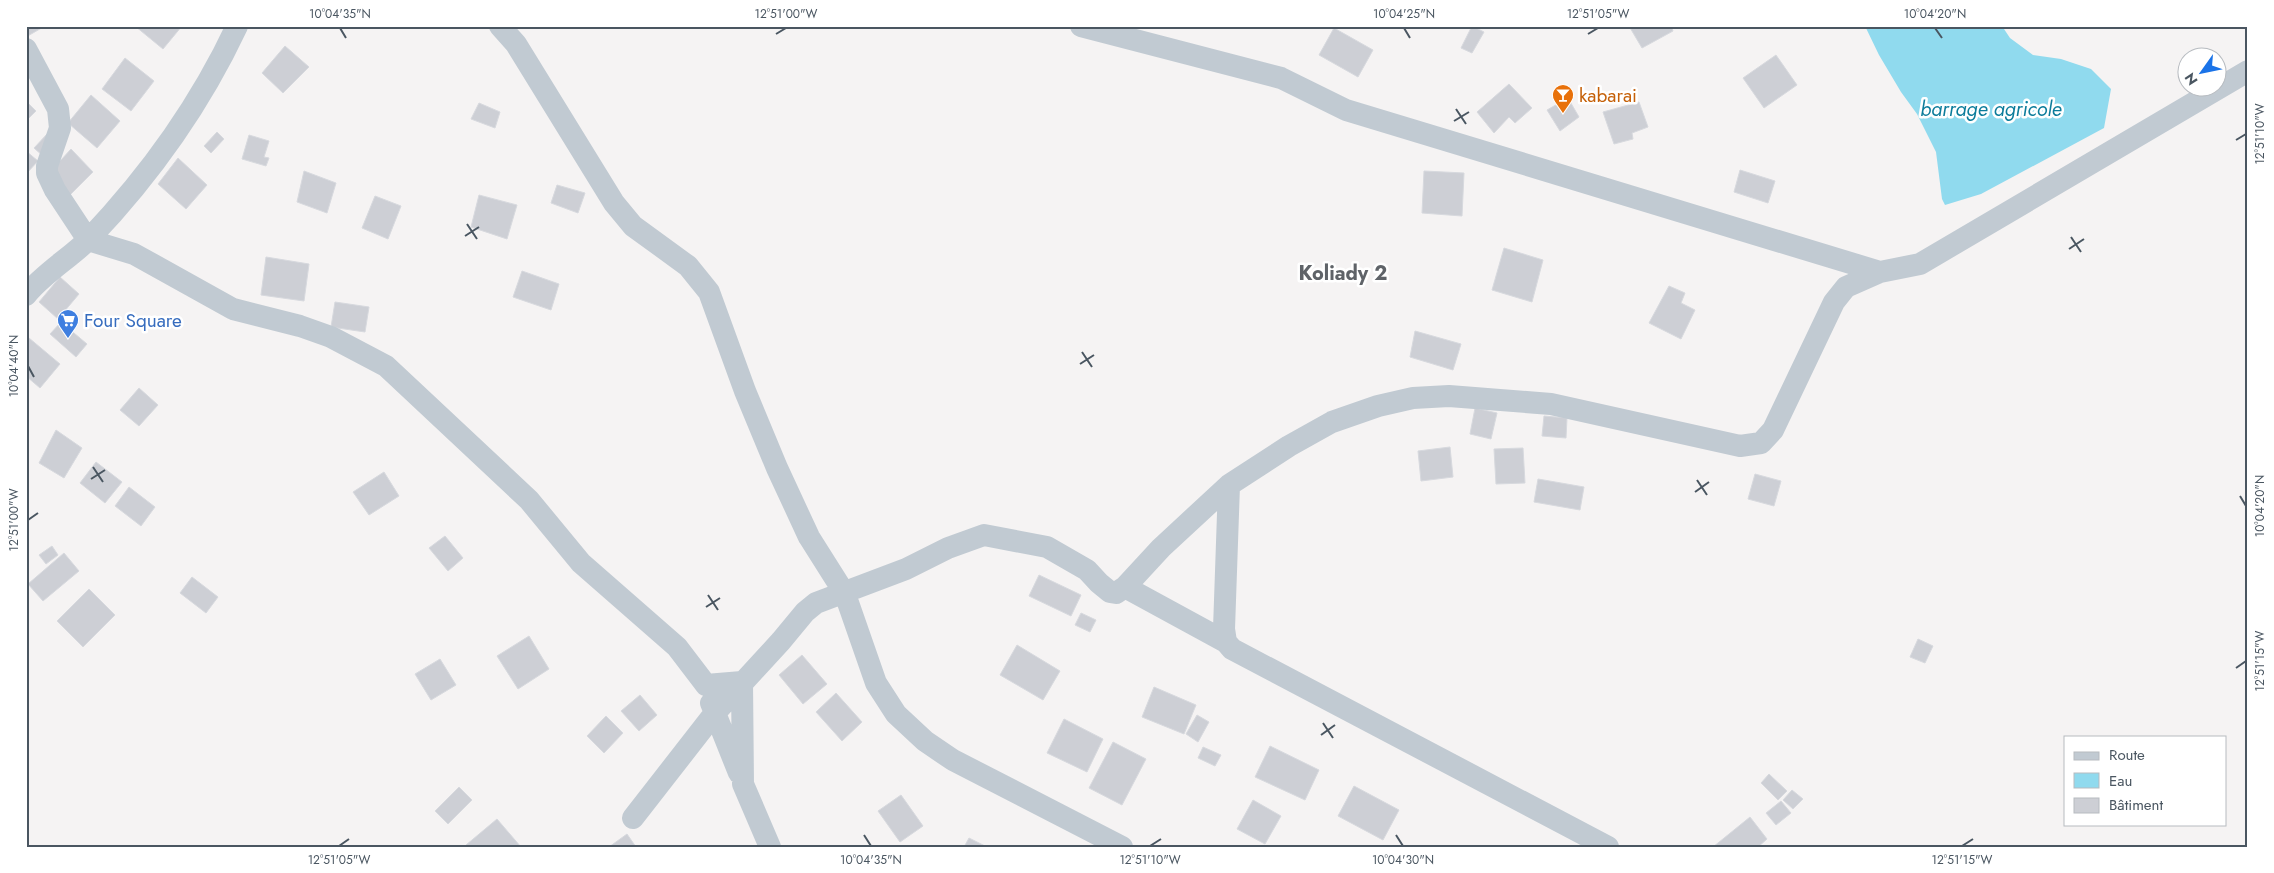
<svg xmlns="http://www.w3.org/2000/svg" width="2274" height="873" font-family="Jost,sans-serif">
<rect width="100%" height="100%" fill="#f5f3f3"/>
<path fill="#90daee" d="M1865 26H2002L2010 38 2033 55 2061 59 2091 69 2111 89 2104 128 1981 194 1945 205 1942 199 1936 152 1917 114 1901 92 1879 55Z"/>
<path fill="#cdcfd5" stroke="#d7d9de" d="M26 26H45L26 37Z
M135 26H182L163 49Z
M1472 26 1484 32 1472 53 1461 48Z
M1629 26H1671L1673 31 1642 48Z
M1334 28 1373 50 1358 77 1319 55Z
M285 46 309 67 283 93 262 73Z
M1776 55 1797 85 1764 108 1743 78Z
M125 58 154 81 131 111 102 89Z
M1509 84 1532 108 1515 123 1509 117 1494 133 1477 112Z
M91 95 120 121 97 148 68 123Z
M1568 98 1579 117 1560 131 1547 110Z
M26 101 36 111 26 121Z
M1639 102 1648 127 1632 133 1633 139 1614 144 1603 112Z
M479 103 500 112 495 128 471 119Z
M217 132 224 139 211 153 204 146Z
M48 133 43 156 34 148Z
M249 135 269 141 264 157 269 158 266 166 242 159Z
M71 149 93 172 70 195 50 172Z
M26 151 38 161 26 174Z
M178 158 207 185 186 209 158 184Z
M1740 170 1775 181 1768 203 1734 192Z
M304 171 336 183 327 213 297 202Z
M1424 171 1464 173 1462 216 1422 213Z
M557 185 585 193 578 213 551 203Z
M479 195 517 205 507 239 471 227Z
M375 196 401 206 388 239 362 228Z
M1504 248 1543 260 1532 302 1492 290Z
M266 257 309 264 304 301 261 295Z
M522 271 559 284 551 310 513 297Z
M60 277 79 294 58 319 39 302Z
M1669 286 1685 293 1681 303 1695 310 1681 339 1649 323Z
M335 302 369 307 365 332 331 327Z
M61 322 87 344 76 357 50 334Z
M1415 331 1461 344 1453 370 1410 357Z
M29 338 60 364 40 388 26 376V341Z
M139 388 158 405 139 426 120 410Z
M1475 408 1497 413 1491 439 1470 434Z
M1544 416 1567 418 1566 438 1542 436Z
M56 430 82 448 64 478 39 463Z
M1450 447 1453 477 1421 481 1418 451Z
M1523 448 1525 483 1496 484 1494 449Z
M96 462 122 482 105 503 80 483Z
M384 472 399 496 369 515 353 492Z
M1755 474 1781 481 1774 506 1748 499Z
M1538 479 1584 487 1580 510 1534 502Z
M129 487 155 507 141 526 115 506Z
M445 536 463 558 448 571 429 548Z
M52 546 58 555 46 564 39 555Z
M64 553 79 571 43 601 28 584Z
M1039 575 1081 595 1071 616 1029 596Z
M192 577 218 597 206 613 180 593Z
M89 589 115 615 83 647 57 621Z
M1081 613 1096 620 1090 632 1075 625Z
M529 636 549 669 518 689 497 656Z
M1918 639 1933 646 1925 663 1910 657Z
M1017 645 1060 671 1043 700 1000 675Z
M802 655 827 684 803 704 779 675Z
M440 659 456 685 431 700 415 674Z
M1154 687 1196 705 1184 734 1142 717Z
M836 693 862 722 842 741 816 712Z
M640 695 657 715 639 731 621 711Z
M1197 715 1209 722 1198 742 1186 734Z
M606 716 623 733 604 753 587 736Z
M1064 719 1103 739 1087 772 1047 753Z
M1113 742 1146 759 1122 805 1089 788Z
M1270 746 1319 770 1305 800 1255 777Z
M1203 747 1221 755 1215 766 1198 758Z
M1769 774 1787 791 1778 800 1761 783Z
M1354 786 1399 810 1383 840 1338 816Z
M459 787 472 800 448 824 435 811Z
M1792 790 1803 799 1793 809 1783 800Z
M901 795 923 826 900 842 878 811Z
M1253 800 1281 816 1265 844 1237 829Z
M1781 801 1791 813 1776 825 1766 813Z
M1750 817 1767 839 1758 847H1713Z
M497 819 521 847H467L466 845Z
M627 834 636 847H609Z
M969 838 987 847H964Z"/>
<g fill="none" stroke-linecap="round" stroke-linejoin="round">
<path stroke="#c1cad2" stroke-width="22" d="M500 26 516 44 614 203 633 226 688 266 709 292 745 391 777 468 809 537 845 594 876 683 896 714 925 741 953 760 1122 847
M1081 26 1281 78 1346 110 1880 272 1920 264 2248 71
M26 49 58 109 60 128 47 166V173L55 190 88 240 134 254 233 309 300 326 331 337 386 366 529 500 581 563 677 647 706 685 742 682 743 784 770 847
M26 295C44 273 70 258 89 239 149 176 200 105 237 26
M1229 485 1224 629 1226 642 1232 649 1608 847
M1125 587 1226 642
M711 703 739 773
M633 818 714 714 781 641 805 612 816 603 906 569 948 548 984 535 1047 547 1087 570 1099 583 1110 592 1116 593 1125 587 1161 548 1229 485 1289 446 1332 422 1378 406 1413 398 1449 396 1551 404 1740 446 1761 443 1773 430 1834 302 1846 287 1880 272"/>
</g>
<path fill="none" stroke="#4a5661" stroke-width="2" d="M340 28 346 38M1404 28 1410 38M1935 28 1942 38M776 34 786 28M1588 34 1598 28M1456 109 1466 124M1454 121 1469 112M2236 140 2246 134M467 224 477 239M465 236 479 227M2071 237 2081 252M2069 249 2084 239M1082 352 1092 367M1080 364 1094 355M28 366 34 377M93 467 103 482M91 479 105 470M1697 480 1707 495M1695 492 1709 482M2240 496 2246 506M28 520 38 513M708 595 718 610M706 607 720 598M2236 668 2246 661M1323 723 1333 738M1321 735 1335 725M864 835 871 846M1396 835 1403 846M339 846 349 839M1150 846 1161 839M1962 846 1973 839"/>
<defs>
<g id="bar-pin" transform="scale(1.125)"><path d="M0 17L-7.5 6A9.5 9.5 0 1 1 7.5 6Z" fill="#e8710a" stroke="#fff"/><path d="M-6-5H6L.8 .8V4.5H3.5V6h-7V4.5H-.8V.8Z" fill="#fff"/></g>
<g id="supermarket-pin" transform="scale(1.125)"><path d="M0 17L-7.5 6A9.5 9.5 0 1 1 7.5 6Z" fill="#3f7fe0" stroke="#fff"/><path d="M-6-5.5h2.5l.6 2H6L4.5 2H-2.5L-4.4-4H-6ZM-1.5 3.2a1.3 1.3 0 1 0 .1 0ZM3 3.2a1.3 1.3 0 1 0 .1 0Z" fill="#fff"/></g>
</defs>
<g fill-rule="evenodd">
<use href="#bar-pin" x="1563" y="95"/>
<use href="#supermarket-pin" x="68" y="320"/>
</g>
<g text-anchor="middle" stroke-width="5" stroke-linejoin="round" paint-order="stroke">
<g font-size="19" fill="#c56008" stroke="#fff" text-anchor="start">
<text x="1579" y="102">kabarai</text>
</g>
<g font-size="19" fill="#366cbe" stroke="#fff" text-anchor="start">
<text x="84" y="327">Four Square</text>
</g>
<g font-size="20" font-style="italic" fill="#0c7c9b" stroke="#fff">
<text x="1991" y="116">barrage agricole</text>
</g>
<g font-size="20" font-weight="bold" fill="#5f6368" stroke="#fff">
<text x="1343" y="280">Koliady 2</text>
</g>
</g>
<rect width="2274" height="873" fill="none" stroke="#ffffff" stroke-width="55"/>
<rect x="2064" y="736" width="162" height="90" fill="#ffffff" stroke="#b7bbc0"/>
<rect x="2074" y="752" width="25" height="8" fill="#c1cad2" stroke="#b7bbc0"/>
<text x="2109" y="760" font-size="15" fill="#4a5661">Route</text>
<rect x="2074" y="773" width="25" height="15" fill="#90daee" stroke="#b7bbc0"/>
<text x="2109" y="786" font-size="15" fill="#4a5661">Eau</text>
<rect x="2074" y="798" width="25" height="15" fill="#cdcfd5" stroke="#b7bbc0"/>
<text x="2109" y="810" font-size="15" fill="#4a5661">Bâtiment</text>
<g transform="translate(2202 72) rotate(237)"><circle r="24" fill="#ffffff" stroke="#b7bbc0"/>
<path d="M0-4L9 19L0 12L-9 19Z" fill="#1a73e8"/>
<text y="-8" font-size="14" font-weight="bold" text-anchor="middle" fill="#4a5661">N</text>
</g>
<rect x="28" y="28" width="2218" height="818" fill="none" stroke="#4a5661" stroke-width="2"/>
<g font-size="12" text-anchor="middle" fill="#4a5661">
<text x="340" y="18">10°04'35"N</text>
<text x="786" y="18">12°51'00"W</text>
<text x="1404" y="18">10°04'25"N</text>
<text x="1598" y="18">12°51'05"W</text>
<text x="1935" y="18">10°04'20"N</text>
<text transform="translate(2260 134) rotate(-90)" y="4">12°51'10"W</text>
<text transform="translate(14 366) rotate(-90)" y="4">10°04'40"N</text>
<text transform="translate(2260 506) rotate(-90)" y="4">10°04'20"N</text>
<text transform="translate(14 520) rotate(-90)" y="4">12°51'00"W</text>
<text transform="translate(2260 661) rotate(-90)" y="4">12°51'15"W</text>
<text x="339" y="864">12°51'05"W</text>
<text x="871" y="864">10°04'35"N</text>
<text x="1150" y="864">12°51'10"W</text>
<text x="1403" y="864">10°04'30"N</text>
<text x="1962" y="864">12°51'15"W</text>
</g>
</svg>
